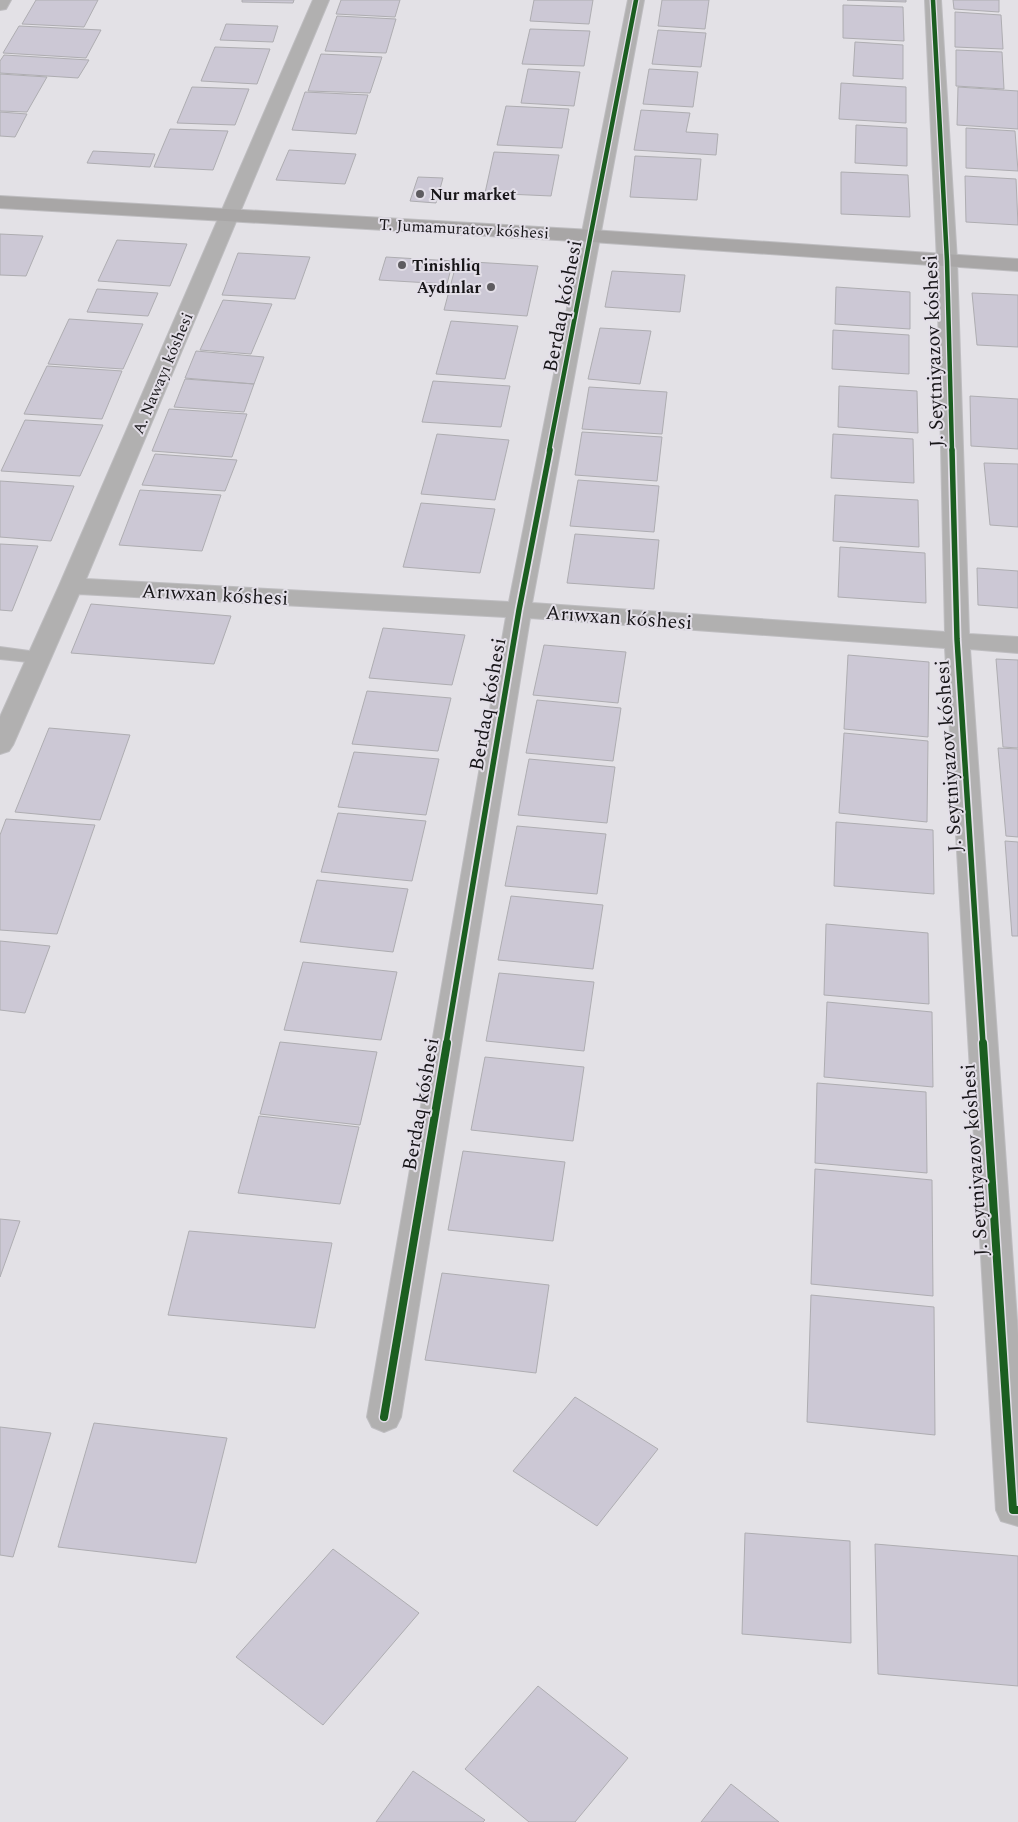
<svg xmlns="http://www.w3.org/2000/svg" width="1018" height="1822" font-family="Spectral,serif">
<rect width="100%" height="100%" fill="#e3e1e6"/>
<path fill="#ccc8d5" stroke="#aeadb1" d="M36 0H98L84 27 22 24Z
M242 0H294L293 3 242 2Z
M341 0H400L395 17 336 14Z
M534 0H593L589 24 530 21Z
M662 0H709L705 29 658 26Z
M847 0H906V2Z
M953 0H999V12L954 9Z
M843 5 903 7 904 41 843 38Z
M955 12 1001 15 1003 49 955 47Z
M337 16 396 19 386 53 325 51Z
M226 24 278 26 273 42 220 40Z
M19 26 101 30 86 58 3 53Z
M530 29 590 31 584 66 522 64Z
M658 30 706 33 701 67 652 64Z
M855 42 903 45V79L853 76Z
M215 47 270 49 257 84 201 81Z
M956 50 1002 52 1004 89 956 86Z
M321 54 382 57 370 93 308 91Z
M4 55 89 60 78 78 0 73V61Z
M528 69 580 72 574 106 521 103Z
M649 69 698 72 693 107 643 104Z
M0 74 47 77 27 112 0 111Z
M841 83 906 87V123L839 119Z
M192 87 249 89 235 125 177 123Z
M958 87 1018 91V129L957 125Z
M305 92 368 95 356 134 292 130Z
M506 106 569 109 562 148 497 145Z
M641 110 690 113 686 132 718 134 716 155 634 150Z
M0 112 27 114 15 137 0 136Z
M856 125 907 128V166L855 163Z
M966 128 1015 131 1018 171 966 168Z
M170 129 228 131 213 170 154 167Z
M289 150 356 154 345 184 276 180Z
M93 151 155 154 150 167 87 163Z
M494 152 559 155 551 196 485 193Z
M635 156 701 159 697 200 630 197Z
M841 172 908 175 910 217 841 214Z
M965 176 1016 179 1018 225 966 222Z
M418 177 443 178 436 203 410 201Z
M0 234 43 236 26 276 0 275Z
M117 240 187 244 170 286 98 281Z
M238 253 310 257 295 299 222 295Z
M386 257 453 261 447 284 379 280Z
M457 261 538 266 527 316 444 310Z
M612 271 685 275 680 312 605 307Z
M836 287 910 292V329L835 324Z
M97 289 158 293 148 316 87 312Z
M972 293 1018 295V347L977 345Z
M223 300 272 304 251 354 200 350Z
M69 319 143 324 123 369 48 364Z
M451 321 518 326 505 379 436 374Z
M600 328 651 331 640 384 588 379Z
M833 330 909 335V374L832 369Z
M196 351 264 357 254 384 185 378Z
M47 366 122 371 102 419 24 414Z
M185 379 254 384 244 412 174 407Z
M433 381 510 386 501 427 422 422Z
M839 386 917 391 918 433 838 427Z
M589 387 667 392 662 434 582 429Z
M970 396 1018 399V449L971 446Z
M169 409 247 414 232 457 152 451Z
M25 420 103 425 80 476 1 471Z
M582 432 662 437 657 481 575 475Z
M437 434 509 440 495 500 421 494Z
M833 434 913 439 914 483 831 478Z
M155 454 237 460 225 491 142 485Z
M984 463 1018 464V527L990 525Z
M578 480 659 486 654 532 570 526Z
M0 481 74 486 51 541 0 537Z
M140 490 221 495 202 551 119 545Z
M835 495 918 500 919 547 833 541Z
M421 503 495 509 480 573 403 567Z
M575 534 659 540 654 589 567 583Z
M0 544 38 546 12 611 0 610Z
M840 547 925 553 926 603 838 597Z
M977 568 1018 571V608L978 605Z
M91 604 231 616 214 664 71 653Z
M383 628 465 635 452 685 369 678Z
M544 645 626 652 618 703 533 695Z
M848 655 929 662 928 737 844 729Z
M996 659 1018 660V748L1003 747Z
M367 691 451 698 438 751 352 744Z
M537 700 621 708 613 761 526 753Z
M49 728 130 735 100 820 15 812Z
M844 733 928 741 927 822 839 813Z
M998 748 1018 749V837L1006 836Z
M354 752 439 759 426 815 338 807Z
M529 759 615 767 607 823 518 815Z
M338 813 426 821 412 881 321 872Z
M6 819 95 825 57 934 0 930V835Z
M836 822 933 830 934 894 834 886Z
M517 826 606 834 597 894 505 886Z
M1005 841 1018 842V936H1012Z
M317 880 408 889 393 952 300 942Z
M511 896 603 905 593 969 498 960Z
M826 924 928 933 929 1004 824 995Z
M0 941 50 946 25 1013 0 1010Z
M303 962 397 972 381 1040 284 1030Z
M499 973 594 982 584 1051 486 1041Z
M827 1002 932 1012 933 1087 824 1077Z
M280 1042 377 1052 360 1125 260 1114Z
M485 1057 584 1067 573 1141 471 1130Z
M817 1083 926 1092 927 1173 815 1163Z
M259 1116 359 1127 340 1204 238 1193Z
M463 1151 565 1162 553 1241 448 1230Z
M815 1169 932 1180 933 1296 811 1284Z
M0 1219 20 1221 0 1277Z
M189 1231 332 1243 315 1328 168 1315Z
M442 1273 549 1285 536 1373 425 1360Z
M811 1295 934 1307 935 1435 807 1422Z
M575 1397 658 1449 597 1526 513 1471Z
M94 1423 227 1438 196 1563 58 1547Z
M0 1427 51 1433 13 1557 0 1555Z
M745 1533 850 1541 851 1643 742 1634Z
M875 1544 1018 1556V1686L878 1674Z
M333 1549 419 1613 323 1725 236 1657Z
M538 1686 628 1758 575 1822H529L465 1769Z
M413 1771 485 1820 483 1822H376Z
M731 1784 779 1822H701Z"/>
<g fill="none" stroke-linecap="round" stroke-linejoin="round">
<g stroke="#bebdc0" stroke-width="2">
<path id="service" d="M0 647 44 653 47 657 44 661 38 663 0 659Z"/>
</g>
<g stroke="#bebdc0" stroke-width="2">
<path id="minor" d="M0 0H11L6 9 0 10Z
M313 0H329L86 579 509 602 628 0H644L532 603 945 632 937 261 925 0H941L957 261 969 634 1018 637V653L970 649 1018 1335V1526L1001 1521 996 1510 945 648 530 618 401 1417 396 1427 384 1432 372 1427 367 1417 506 617 79 594 13 745 9 751 0 754V717L59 586Z"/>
</g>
<g stroke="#bebdc0" stroke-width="2">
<path id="secondary" d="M0 196 592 230 1018 259V271L592 242 0 208Z"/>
</g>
<use href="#service" fill="#b1b0b0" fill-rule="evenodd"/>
<use href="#minor" fill="#b1b0b0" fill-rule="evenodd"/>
<use href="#secondary" fill="#a8a6a6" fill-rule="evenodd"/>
<g stroke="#e3dfe8" stroke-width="7">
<path id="cycleway-far2" d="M933 0 947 261 952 451
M549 451 636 0"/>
</g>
<g stroke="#e3dfe8" stroke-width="9">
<path id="cycleway-far1" d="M952 450 957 639 983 1044
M446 1044 519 610 550 450"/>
</g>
<g stroke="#e3dfe8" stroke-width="11">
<path id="cycleway" d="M983 1043 1013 1510H1018
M384 1417 447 1043"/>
</g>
<use href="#cycleway-far2" stroke="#1b5e20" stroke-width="4.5"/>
<use href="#cycleway-far1" stroke="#1b5e20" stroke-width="5.5"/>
<use href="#cycleway" stroke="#1b5e20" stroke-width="8"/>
</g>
<g fill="#5e5c60" stroke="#e3dfe8" stroke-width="2">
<circle cx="420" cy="194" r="5"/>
<circle cx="402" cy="265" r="5"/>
<circle cx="491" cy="287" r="5"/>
</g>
<g text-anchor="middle" stroke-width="4" stroke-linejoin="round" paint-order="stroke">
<g font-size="16" font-weight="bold" fill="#171518" stroke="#e3dfe8" text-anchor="start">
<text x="430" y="200">Nur market</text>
<text x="412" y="271">Tinishliq</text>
<text x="481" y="293" text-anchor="end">Aydınlar</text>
</g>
<g font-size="16" fill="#171518" stroke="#e3dfe8">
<text transform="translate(464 228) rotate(3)" y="6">T. Jumamuratov kóshesi</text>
<text transform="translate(162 373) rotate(-67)" y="6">A. Nawayı kóshesi</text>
</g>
<g font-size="20" fill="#171518" stroke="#e3dfe8">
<text transform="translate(562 306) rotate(-79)" y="7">Berdaq kóshesi</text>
<text transform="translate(933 351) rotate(-92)" y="7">J. Seytniyazov kóshesi</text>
<text transform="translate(215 594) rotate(3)" y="7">Arıwxan kóshesi</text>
<text transform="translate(619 617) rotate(4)" y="7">Arıwxan kóshesi</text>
<text transform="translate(487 704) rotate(-80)" y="7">Berdaq kóshesi</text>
<text transform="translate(948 756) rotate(-94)" y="7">J. Seytniyazov kóshesi</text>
<text transform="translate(420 1104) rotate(-80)" y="7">Berdaq kóshesi</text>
<text transform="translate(974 1160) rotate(-94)" y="7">J. Seytniyazov kóshesi</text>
</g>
</g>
</svg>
